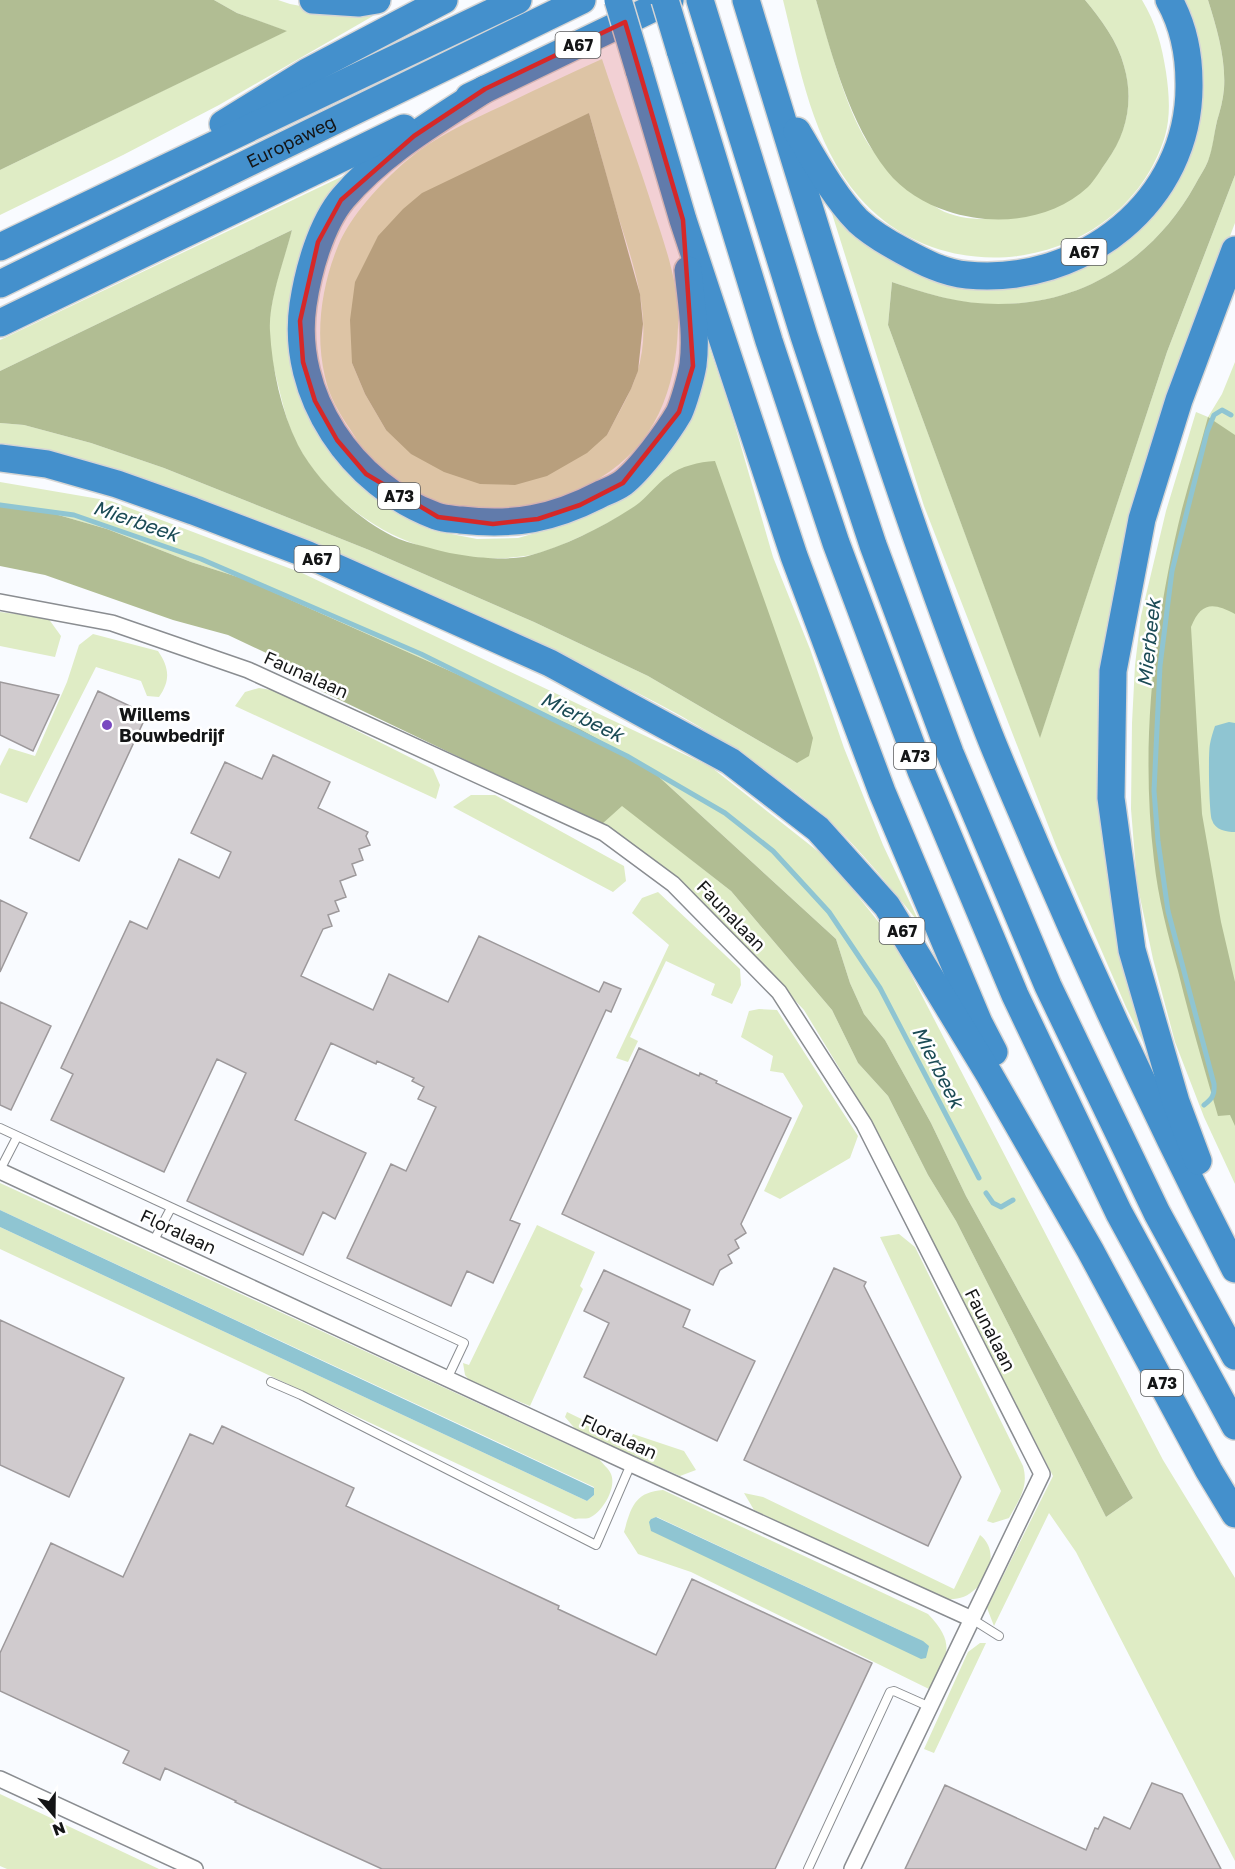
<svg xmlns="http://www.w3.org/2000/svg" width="1235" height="1869" font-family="'Golos Text',sans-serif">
<rect width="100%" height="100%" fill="#f9fbff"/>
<path fill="#dfecc5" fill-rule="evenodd" d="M214 0H278L290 4 333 12 373 16 219 105 123 155 0 215V170L286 31 237 13Z
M783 0H816C830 45 846 115 874 152 882 162 895 171 905 179 916 188 927 202 939 209 958 220 984 220 1006 218 1030 216 1053 211 1074 197 1086 189 1093 180 1102 168 1125 136 1135 106 1124 66 1118 42 1101 19 1085 0H1142C1156 23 1162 46 1166 72 1169 93 1171 115 1165 136 1125 266 948 300 859 197 812 142 800 68 783 0Z
M1184 0H1208C1217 29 1226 59 1224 89 1223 101 1219 114 1216 125 1214 136 1213 150 1208 161 1205 169 1199 177 1195 185 1159 250 1097 296 1022 303 971 308 939 298 892 282L888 325 1040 737 1167 352 1235 175V223L1174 382 1114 608 1098 715 1097 760 1102 811 1166 1089 1126 1007 1057 848 924 506 823 185 967 279 1130 231 1202 80 1199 45Z
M602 59C619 111 639 163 655 215 667 251 680 289 678 327 676 389 655 445 600 478 576 493 552 505 524 509 499 514 460 509 435 501 414 494 382 472 368 455 361 447 355 437 350 429 339 413 329 396 325 377 315 334 321 287 338 246 350 216 381 183 405 162 434 137 469 121 504 105 536 89 569 74 602 59ZM589 113C598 144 606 175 615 206 631 259 655 317 637 373 630 395 617 415 607 435L386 430 365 394 352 363Z
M364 166 294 311 342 466 368 492 396 513 431 530 477 539 518 538 546 530 606 500 646 470 701 323 729 405 773 557 810 649 844 748 883 845 920 924C891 888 862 852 829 820 815 807 799 795 783 783 725 739 664 704 598 674L0 447V423L24 425 91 443 164 468 369 550 534 622 648 676 797 763 669 475C658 485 648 497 636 506 613 522 552 553 525 556 436 569 342 525 298 446 288 427 283 405 278 385 274 368 268 346 269 327 271 294 283 261 292 230L0 371V340Z
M1235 362V1184L1204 1117 1175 1042 1153 959 1137 883 1131 809 1132 723 1135 665 1141 616 1166 511 1196 412 1208 417 1222 394Z
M0 482 111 501 302 573 711 767 829 860 893 940 1163 1460 1235 1578V1861L1076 1552 1049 1513 994 1626 987 1608 1053 1476 855 1094 804 1010 692 892 601 825 622 805 731 891 832 1010 858 1063 888 1096 928 1175 956 1221 1106 1517 1133 1498 966 1196 931 1123 885 1040 864 1014 850 983 836 939 647 766 580 729 244 579 191 562 107 529 48 512 0 504Z
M0 612 48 618 61 636 55 657 0 646Z
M93 634 158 651C169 667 171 680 159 697L147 696 141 681 96 667 27 803 0 793V766L9 748 35 756 67 682 79 645Z
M259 688 278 691 433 769 440 785 436 799 235 706 245 692Z
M471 795H495L624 866 626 881 613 892 453 807Z
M658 892 740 969 741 985 732 1004 711 995 715 984 666 961 630 1037 638 1041 628 1062 616 1058 669 945 632 913 642 898Z
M759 1009 777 1010 858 1136 850 1158 780 1199 764 1191 803 1106 783 1073 770 1071 773 1056 741 1037 749 1011Z
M0 1183 599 1459C602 1463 609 1469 611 1474 617 1488 602 1513 589 1518 586 1519 579 1518 575 1519L0 1249V1227L587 1501 594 1495V1487L0 1210Z
M537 1225 595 1252 580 1286 583 1289 530 1406 471 1382 465 1375 463 1363 469 1365Z
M899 1234 915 1247 1023 1466C1029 1487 1019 1500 1009 1518L993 1523 987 1521 1001 1491 880 1237Z
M567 1412 629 1442 633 1434 684 1451 696 1470 680 1476 577 1431 565 1417Z
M663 1490 928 1614C957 1644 947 1656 931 1690L691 1572 638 1554 624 1532C631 1507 635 1492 663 1490ZM657 1517 923 1641 651 1519Z
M744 1493 763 1497 954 1589 980 1535C999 1550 990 1578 973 1591 963 1600 950 1600 937 1599L754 1510Z
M980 1643H986L934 1753 924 1749 968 1652Z
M0 1794 159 1869H7L0 1866Z"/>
<path fill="#b1bd93" d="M0 0H214L237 13 287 31 0 170Z
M816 0H1085C1101 19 1118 42 1124 66 1134 100 1127 133 1107 161 1101 169 1095 180 1088 187 1051 221 994 227 947 211 925 204 902 190 887 171 849 122 833 59 816 0Z
M1208 0H1235V175L1167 352 1040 738 888 325 892 282C939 298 971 307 1021 303 1097 296 1159 250 1195 185 1199 177 1205 169 1208 161 1213 148 1214 133 1217 121 1220 111 1223 100 1224 89 1226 59 1217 29 1208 0Z
M589 113 640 294 643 324 638 371 631 389 607 435 587 453 547 476 515 485 480 484 444 472 411 454 386 430 365 394 352 363 350 320 355 282 378 236 403 209 422 193Z
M292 230C285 258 268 302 270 331 272 368 281 411 298 445 318 483 360 522 399 539 409 543 420 545 430 548 455 556 503 562 528 556 565 546 603 527 635 506 647 498 656 484 668 476 681 466 699 462 715 461L813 738 809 756 797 763 648 676 534 622 369 550 164 468 91 443 24 425 0 423V371Z
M1208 417 1235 435V614C1213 602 1201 602 1191 627L1202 814 1221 922 1235 982V1126L1230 1115 1218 1116C1204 1068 1190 1020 1178 971 1168 935 1158 898 1154 860 1140 744 1154 622 1182 509 1190 478 1200 448 1208 417Z
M0 504 48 512 107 529 191 562 244 579 580 729 647 766 836 939 850 983 864 1014 885 1040 931 1123 966 1196 1133 1498 1106 1517 956 1221 928 1175 888 1096 858 1063 832 1010 731 891 622 806 601 825 317 689 305 677 277 658 228 635 173 620 45 575 0 566Z"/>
<path fill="#8fc5d2" d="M1229 722 1235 723V832C1226 832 1215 830 1212 820 1209 813 1208 753 1210 744 1211 738 1213 732 1215 726Z
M0 1210 594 1488V1495L587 1501 0 1227Z
M656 1517 923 1641 929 1646 926 1658 921 1659 651 1531 649 1522 651 1519Z"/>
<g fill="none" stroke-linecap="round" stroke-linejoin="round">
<path stroke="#8fc5d2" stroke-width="5" d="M0 505 74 515 201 559 421 654 627 756 725 813 773 851 829 912 880 988 979 1178
M1204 1105C1212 1099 1215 1095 1214 1084L1168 911 1158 841 1154 791 1160 666 1172 571 1207 432 1214 415 1222 410 1231 415
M986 1193 993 1203 1001 1207 1013 1200"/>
</g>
<path fill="#d0cbce" stroke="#9d999b" stroke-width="1.5" d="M0 682 59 695 33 751 0 735Z
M98 691 147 714 79 861 30 838Z
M273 755 330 782 318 808 368 832 366 836 370 845 359 849 363 860 352 864 356 875 340 881 346 897 335 901 339 911 328 915 332 926 323 929 301 976 373 1010 389 974 448 1002 479 936 599 992 604 982 621 989 611 1012 606 1010 510 1220 520 1224 493 1283 467 1271 451 1306 347 1258 391 1164 406 1171 436 1107 418 1099 424 1087 412 1081 414 1078 377 1061 376 1064 331 1043 295 1120 366 1153 335 1219 323 1212 303 1255 187 1201 246 1073 217 1059 164 1172 51 1120 73 1074 61 1068 130 921 147 929 179 859 219 878 231 852 191 833 225 762 262 779Z
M0 900 27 913 0 972Z
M0 1002 51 1026 11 1110 0 1105Z
M639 1048 699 1076 700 1073 717 1081 716 1083 791 1118 741 1224 746 1233 735 1240 739 1248 728 1255 732 1263 720 1270 713 1285 562 1214Z
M834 1268 866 1282 864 1286 961 1477 928 1546 744 1460Z
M604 1270 690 1310 683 1327 755 1361 717 1441 584 1377 609 1323 584 1311Z
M0 1320 124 1378 69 1497 0 1465Z
M222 1426 354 1488 346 1506 559 1606 558 1609 656 1655 692 1579 872 1663 775 1869H382L235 1802 236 1801 165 1768 160 1780 123 1763 129 1751 0 1691V1653L51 1543 123 1577 190 1434 213 1444Z
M1152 1783 1182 1794 1221 1869H905L945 1785 1086 1850 1095 1828 1098 1829 1104 1817 1130 1829Z"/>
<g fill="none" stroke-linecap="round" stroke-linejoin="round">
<g stroke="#8a8d91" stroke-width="10">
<path id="lane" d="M0 1128 464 1343 447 1379
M0 1170 17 1137
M153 1242 171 1208
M271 1382 301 1395 596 1545 631 1464
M972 1619 999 1636
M808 1869 890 1692 894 1691 930 1707"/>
</g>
<g stroke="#8a8d91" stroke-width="18">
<path id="street" d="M0 602 112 623 248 670 604 833 673 884 779 992 864 1124 1042 1474 972 1619
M0 1171 631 1464 972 1619 852 1869
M0 1779 195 1869"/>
</g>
<g stroke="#d5d5d5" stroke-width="30">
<g id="highway">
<path d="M313 0 359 3 377 0"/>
<path d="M700 0 804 336 873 545 950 753 1048 986 1157 1213 1235 1356"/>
<path d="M746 0C821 247 895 494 989 734 1004 772 1021 810 1037 848 1098 990 1164 1131 1235 1269"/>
<path d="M680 50 769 341 836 543 921 771 1015 995 1119 1213 1235 1426"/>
<path d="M639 70 683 220 794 556 882 792 979 1023 994 1052"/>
<path d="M485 89C435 122 382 152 343 198 321 224 308 271 303 305 290 395 352 485 436 516 444 519 453 519 461 520 514 526 553 519 601 494 608 491 616 488 623 483 640 470 668 432 679 413 684 402 691 377 693 365 697 334 691 301 688 270"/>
<path d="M469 97 670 0"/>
<path d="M223 124 307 72 444 0"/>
<path d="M797 131C815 161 833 195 858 221 871 233 888 243 903 251 923 262 944 273 967 275 1081 286 1191 202 1189 83 1189 55 1183 25 1169 0"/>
<path d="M0 247 518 0"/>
<path id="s1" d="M0 284 582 0"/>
<path d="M0 323 404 128"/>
<path d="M0 458 47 464 117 484 193 511 306 554 550 663 730 761 818 829 887 906 989 1074 1090 1250 1209 1471 1235 1514"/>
<path d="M1198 1161 1176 1102 1132 950 1111 798 1113 671 1142 519 1179 400 1235 250"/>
</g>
</g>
<use href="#lane" stroke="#fff" stroke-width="8"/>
<use href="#street" stroke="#fff" stroke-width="15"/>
<use href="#highway" stroke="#4490cc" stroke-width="27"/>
<g stroke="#d5d5d5" stroke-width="30" stroke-linecap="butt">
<path id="highway-bridge" d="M618 0 639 70
M665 0 680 50"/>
</g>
<use href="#highway-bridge" stroke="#4490cc" stroke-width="27"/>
</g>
<path fill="#d62828" fill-opacity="0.2" stroke="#d62828" stroke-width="4.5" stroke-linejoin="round" d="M625 22 683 220 693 366 679 412 623 483 580 505 538 519 493 524 438 517 366 474 337 440 315 401 303 362 300 321 318 242 341 200 414 136 485 89Z"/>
<circle fill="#7948c0" stroke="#fff" stroke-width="2" cx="107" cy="725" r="6"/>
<g text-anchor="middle" stroke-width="5" stroke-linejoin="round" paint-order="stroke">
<g fill="#fff" stroke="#5a5b5c" stroke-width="1.5">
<rect x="555.5" y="32" width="45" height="26" rx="4.5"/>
<rect x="1061.5" y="239" width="45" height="26" rx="4.5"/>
<rect x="378" y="483" width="42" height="26" rx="4.5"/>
<rect x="294.5" y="546" width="45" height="26" rx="4.5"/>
<rect x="894" y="743" width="42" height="26" rx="4.5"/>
<rect x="879.5" y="918" width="45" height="26" rx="4.5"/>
<rect x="1141" y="1370" width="42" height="26" rx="4.5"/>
</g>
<g font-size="16" font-weight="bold" fill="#141516">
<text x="578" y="51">A67</text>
<text x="1084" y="258">A67</text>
<text x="399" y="502">A73</text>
<text x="317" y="565">A67</text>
<text x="915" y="762">A73</text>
<text x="902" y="937">A67</text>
<text x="1162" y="1389">A73</text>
</g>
<g font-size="18" fill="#141516" stroke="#fff">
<text dy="6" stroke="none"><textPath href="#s1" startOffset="324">Europaweg</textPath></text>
<text transform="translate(306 675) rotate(24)" y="6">Faunalaan</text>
<text transform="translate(731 916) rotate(46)" y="6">Faunalaan</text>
<text transform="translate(178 1232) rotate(25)" y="6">Floralaan</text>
<text transform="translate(990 1330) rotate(63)" y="6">Faunalaan</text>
<text transform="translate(619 1437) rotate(25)" y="6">Floralaan</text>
</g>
<g font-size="18" font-weight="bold" fill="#141516" stroke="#fff" text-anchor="start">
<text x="119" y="721">Willems<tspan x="119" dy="21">Bouwbedrijf</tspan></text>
</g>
<g font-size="20" font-style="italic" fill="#1b4b55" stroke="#fff">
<text transform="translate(136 521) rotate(19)" y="7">Mierbeek</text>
<text transform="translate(1149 643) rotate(-84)" y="7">Mierbeek</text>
<text transform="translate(582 717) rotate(26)" y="7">Mierbeek</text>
<text transform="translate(938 1067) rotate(63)" y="7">Mierbeek</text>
</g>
</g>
<g transform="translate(54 1815) rotate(160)" stroke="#ffffff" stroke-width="4.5" paint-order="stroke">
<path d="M0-4.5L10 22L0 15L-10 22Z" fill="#141516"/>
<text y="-9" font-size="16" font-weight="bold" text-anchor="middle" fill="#141516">N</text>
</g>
</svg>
